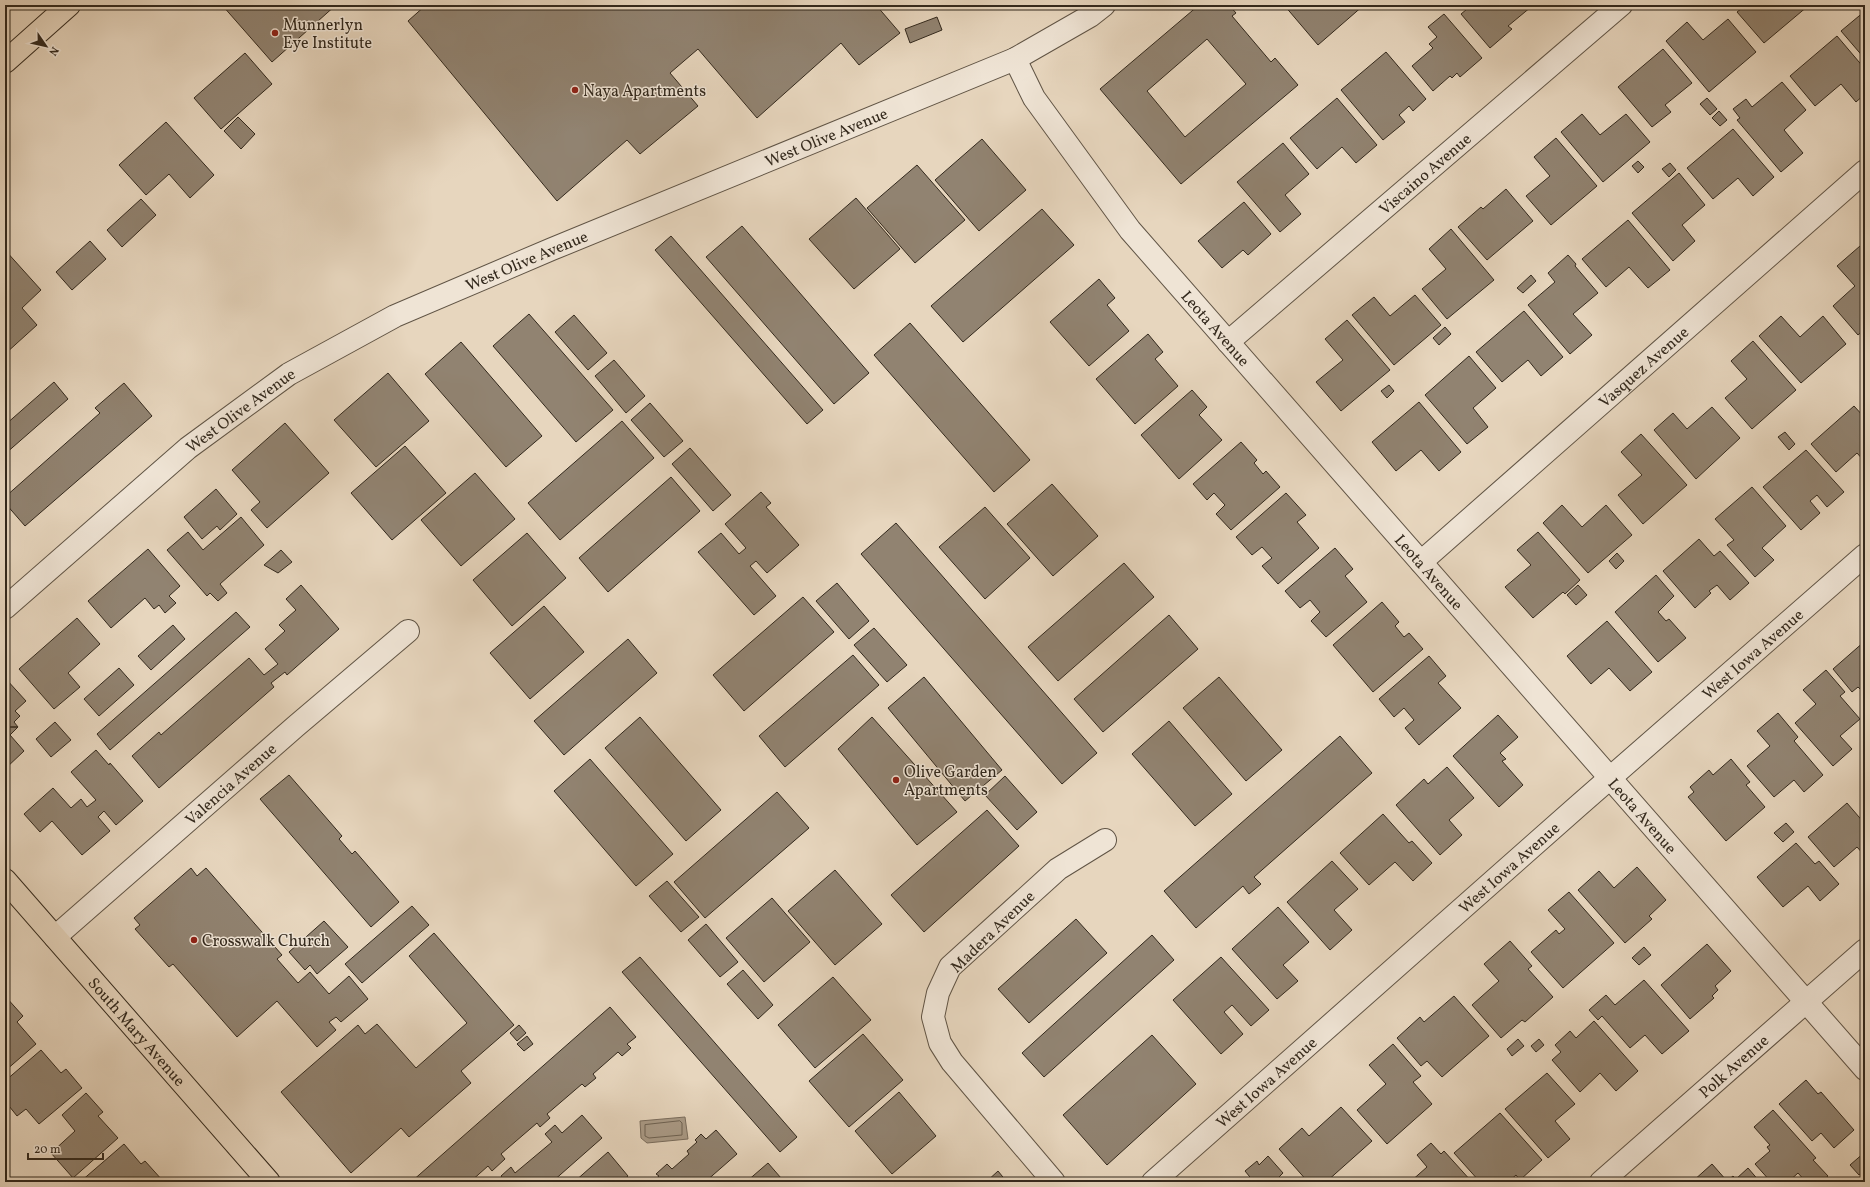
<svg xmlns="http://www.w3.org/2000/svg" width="1870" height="1187" font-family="Vollkorn,serif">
<rect width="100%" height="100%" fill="#e7d6be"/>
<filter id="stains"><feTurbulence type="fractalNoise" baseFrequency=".005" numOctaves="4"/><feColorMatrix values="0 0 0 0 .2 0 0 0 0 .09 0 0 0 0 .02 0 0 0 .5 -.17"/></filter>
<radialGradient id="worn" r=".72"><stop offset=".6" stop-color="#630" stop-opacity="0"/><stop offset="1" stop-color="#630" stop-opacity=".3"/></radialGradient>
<path fill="#aa9b87" stroke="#7a6d5d" d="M685 1117 688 1139 647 1143 641 1138 640 1121Z"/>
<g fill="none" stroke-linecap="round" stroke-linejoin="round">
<path stroke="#6e6252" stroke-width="1" d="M680 1121 682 1123V1135L649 1138 645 1136V1125Z"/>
</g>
<path fill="#918371" stroke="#33291d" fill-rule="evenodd" d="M222 5H336L272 62Z
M426 5H876L900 33 859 65 841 43 757 118 698 49 670 73 698 106 640 154 627 140 557 201 408 21Z
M1199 5H1229L1236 13 1232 16 1271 62 1275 58 1298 85 1181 184 1100 89ZM1207 39 1246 84 1185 137 1147 91Z
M1284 5H1364L1318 45Z
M1472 5H1529L1531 7 1508 26 1512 29 1490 48 1461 14Z
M1746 5H1807L1808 6 1764 43 1737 12Z
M1865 11V59L1841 31Z
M1444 14 1482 58 1460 77 1457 73 1452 78 1450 76 1433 91 1412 66 1433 48 1429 44 1437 37 1428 27Z
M937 17 942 30 910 43 905 29Z
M1728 19 1756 52 1709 92 1666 41 1687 22 1703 40Z
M1837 36 1865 69V94L1856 102 1841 84 1815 106 1790 76Z
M1663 49 1692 83 1665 105 1671 112 1652 127 1618 87Z
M1386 52 1426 99 1413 111 1409 106 1399 115 1405 122 1383 140 1341 90Z
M245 53 272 84 221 129 194 98Z
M1782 82 1806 110 1784 130 1803 153 1781 172 1737 120 1740 118 1733 109 1746 99 1752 107Z
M1337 98 1377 145 1356 163 1342 147 1317 169 1290 138Z
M1707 98 1717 109 1710 115 1700 104Z
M1719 111 1727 120 1720 126 1712 118Z
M1582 114 1600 135 1626 114 1650 142 1603 182 1561 132Z
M238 117 255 134 241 149 224 131Z
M166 122 214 175 190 198 169 174 146 195 119 165Z
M1733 129 1774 177 1753 196 1738 178 1713 199 1687 168Z
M1556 138 1597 186 1551 225 1526 196 1550 176 1534 157Z
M982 139 1026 190 979 231 935 180Z
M1283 143 1309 174 1285 195 1301 214 1280 232 1237 182Z
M1638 161 1644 167 1638 173 1632 166Z
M1670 163 1676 170 1669 177 1662 169Z
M917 165 965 220 915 263 867 208Z
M1679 173 1705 205 1682 225 1695 241 1673 261 1632 213Z
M1506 189 1533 221 1487 260 1458 227 1481 207 1483 209Z
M856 198 900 249 854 289 809 239Z
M141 199 156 215 122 247 107 230Z
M1244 202 1271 234 1248 255 1243 250 1222 268 1198 241Z
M1042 209 1074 245 963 342 931 306Z
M1628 220 1670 270 1648 288 1629 267 1606 287 1582 259Z
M742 226 869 373 834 404 706 257Z
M1451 229 1494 280 1447 319 1422 289 1446 269 1429 249Z
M671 236 823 410 807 424 655 250Z
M90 241 106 259 72 290 56 272Z
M1860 246 1865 252V329L1858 335 1833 306 1855 286 1837 266Z
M5 250 41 290 22 308 37 325 5 354Z
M1568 255 1576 264 1575 266 1598 293 1573 314 1592 335 1570 354 1528 305 1555 282 1548 273Z
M1531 275 1536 281 1523 293 1517 288Z
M1099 279 1115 298 1107 305 1129 331 1089 366 1050 322Z
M1415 295 1441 325 1394 365 1352 315 1374 297 1390 316Z
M1524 311 1563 357 1541 376 1528 360 1502 382 1476 352Z
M529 314 613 410 576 442 493 346Z
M574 315 607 353 588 370 555 332Z
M1781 316 1800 337 1823 316 1846 344 1801 383 1759 336Z
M1347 320 1390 370 1341 411 1316 382 1343 360 1325 339Z
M910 323 1030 460 994 492 874 355Z
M1445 327 1451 334 1439 345 1433 338Z
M1148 334 1163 352 1155 359 1178 386 1135 424 1096 379Z
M1753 341 1796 390 1752 429 1725 398 1747 379 1731 361Z
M461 342 542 436 506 467 425 374Z
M1469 356 1496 388 1473 408 1488 427 1467 444 1425 395Z
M614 360 645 396 626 413 595 376Z
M388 373 429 421 376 467 334 420Z
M54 382 68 399 5 454V425Z
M124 383 152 416 25 526 5 503V497L100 413 95 408Z
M1389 385 1394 391 1387 398 1381 391Z
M1192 390 1207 407 1199 415 1222 440 1179 479 1141 435Z
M1419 402 1461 452 1439 471 1421 450 1396 471 1372 442Z
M650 403 683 441 664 457 631 420Z
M1854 406 1865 418V462L1857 453 1836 472 1811 444Z
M1712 407 1740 438 1696 479 1654 430 1673 413 1687 429Z
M622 421 654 458 560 540 528 503Z
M285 423 329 473 267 528 251 510 260 502 232 470Z
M1785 432 1795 444 1789 450 1778 437Z
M1641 434 1687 485 1643 524 1618 495 1642 475 1621 452Z
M1241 442 1257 460 1254 463 1263 474 1266 471 1280 487 1231 530 1216 514 1225 505 1214 493 1207 500 1193 484Z
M405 446 446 493 392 540 351 493Z
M690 448 731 495 713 511 672 464Z
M1806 450 1844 492 1827 507 1817 495 1810 501 1820 513 1801 530 1763 487Z
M475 473 515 519 461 566 421 520Z
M671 477 700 511 608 592 579 558Z
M1052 484 1098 536 1053 576 1007 524Z
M1752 487 1786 526 1762 548 1774 560 1755 577 1727 545 1734 540 1715 519Z
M216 489 237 514 220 530 217 526 202 539 184 517Z
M761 492 771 503 766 507 799 545 767 573 756 561 750 566 776 596 754 615 698 552 721 533 739 554 746 548 725 524Z
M1286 493 1306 515 1297 522 1319 548 1278 584 1262 566 1272 558 1262 547 1252 555 1236 537Z
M1562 505 1582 527 1606 505 1632 535 1588 573 1543 523Z
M985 507 1030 558 985 599 939 547Z
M241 517 264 545 220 584 227 593 218 601 210 593 207 596 167 550 188 532 203 550Z
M896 523 1097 753 1062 784 861 554Z
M1538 532 1580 580 1565 594 1563 592 1533 618 1505 587 1531 565 1517 550Z
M527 533 566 578 512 626 473 580Z
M1699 539 1714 556 1720 551 1749 583 1730 600 1717 585 1709 591 1711 593 1695 608 1663 571Z
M1335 548 1353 569 1345 576 1367 602 1326 637 1311 621 1320 612 1310 600 1300 608 1285 591Z
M148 549 180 586 169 596 176 603 165 613 159 605 154 609 145 598 111 628 88 601Z
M281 550 292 562 278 573 264 565Z
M1617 553 1624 561 1616 569 1609 561Z
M1124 563 1154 597 1058 681 1028 647Z
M1656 575 1674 596 1658 612 1666 621 1669 619 1686 638 1658 662 1615 612Z
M837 583 869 621 849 639 816 601Z
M301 585 339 629 287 675 285 672 271 683 274 687 159 788 132 756 159 732 161 735 249 658 264 675 278 664 265 649 285 631 279 625 296 610 286 599Z
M1578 585 1587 595 1576 605 1567 595Z
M803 597 834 632 744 711 713 675Z
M1382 602 1399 622 1395 626 1404 637 1409 633 1423 649 1373 692 1333 645Z
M544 606 584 652 530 699 490 653Z
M236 612 250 627 110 750 97 734Z
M1169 615 1198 649 1103 732 1074 699Z
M77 618 100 644 68 673 80 687 54 709 19 669Z
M1607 621 1652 672 1630 691 1609 668 1591 684 1567 656Z
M173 625 185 639 151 670 138 656Z
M874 628 907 665 887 682 854 645Z
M628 639 657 673 564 755 534 721Z
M1865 641V694L1858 687 1852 692 1833 669Z
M853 655 879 685 785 767 759 736Z
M1429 656 1446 676 1438 683 1461 708 1419 745 1405 728 1414 720 1404 708 1394 717 1379 699Z
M119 668 134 685 99 716 84 699Z
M1826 670 1845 692 1840 696 1860 719 1840 736 1852 749 1833 766 1795 723 1816 704 1803 690Z
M924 677 1002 770 965 801 888 708Z
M1219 677 1282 750 1246 781 1183 708Z
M6 679 26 701 15 711 20 716 14 722 18 727H5Z
M1778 713 1798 737 1794 741 1823 775 1804 792 1794 780 1774 797 1747 766 1770 746 1757 731Z
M1498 715 1518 737 1500 753 1506 759 1502 761 1523 785 1499 807 1453 756Z
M640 717 721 810 686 841 605 748Z
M872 717 957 812 917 845 838 749Z
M1169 721 1232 794 1195 826 1132 754Z
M55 722 71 740 51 757 36 739Z
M5 727H18L10 735 24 751 5 769Z
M1340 736 1372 773 1254 877 1261 884 1249 894 1243 886 1196 928 1164 891Z
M96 750 109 765 110 763 143 801 116 825 104 811 98 817 110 831 82 855 52 821 40 832 24 814 53 788 71 808 81 799 87 807 96 800 71 772Z
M590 759 673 854 636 886 554 791Z
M1731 759 1750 782 1746 785 1765 807 1726 841 1688 797 1694 792 1690 787 1709 770 1713 775Z
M1447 767 1474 798 1449 820 1462 835 1440 855 1396 805 1424 779 1428 784Z
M289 775 342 836 339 839 352 854 355 851 399 902 371 927 260 799Z
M1005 776 1037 812 1017 830 985 795Z
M777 792 809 828 705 918 674 882Z
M1847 803 1865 824V856L1857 847 1834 867 1808 837Z
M987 810 1019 846 924 932 891 895Z
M1383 814 1409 843 1412 841 1432 863 1413 881 1395 862 1369 885 1340 853Z
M1786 823 1794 832 1783 842 1774 833Z
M1796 843 1815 864 1819 861 1839 884 1820 901 1808 886 1783 907 1757 877Z
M1332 861 1358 889 1334 910 1352 930 1330 950 1287 902Z
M1637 867 1666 900 1649 916 1652 919 1625 943 1578 890 1599 871 1614 888Z
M191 868 197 876 206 868 282 955 277 959 298 983 310 972 329 994 349 976 368 999 341 1022 336 1017 329 1022 336 1030 317 1047 277 1001 237 1037 173 964 169 967 135 929 140 925 134 918Z
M835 870 882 924 835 965 788 911Z
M667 881 699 917 681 932 649 896Z
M1569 892 1614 943 1563 988 1531 952 1556 930 1559 934 1565 929 1548 910Z
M772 898 810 942 764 982 726 938Z
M412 906 429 925 362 983 345 964Z
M1278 907 1309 942 1283 965 1298 981 1277 999 1232 949Z
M1076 919 1107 953 1029 1023 998 989Z
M324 921 348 947 317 974 310 965 305 970 289 952Z
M706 924 738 962 720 977 688 940Z
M434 933 514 1025 461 1071 471 1083 409 1137 401 1128 351 1173 281 1092 358 1025 365 1034 377 1024 416 1068 467 1023 409 956Z
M1152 935 1174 960 1044 1077 1022 1053Z
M1510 941 1532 966 1528 969 1553 997 1525 1022 1522 1020 1501 1038 1472 1005 1499 981 1484 964Z
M1707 944 1731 971 1715 986 1718 990 1712 996 1714 998 1690 1019 1661 985Z
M1644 947 1651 955 1639 965 1632 958Z
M640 957 797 1137 780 1152 622 972Z
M1221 957 1269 1010 1251 1026 1232 1005 1224 1012 1243 1034 1221 1054 1173 1000Z
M743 970 773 1005 758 1019 727 984Z
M833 977 871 1020 815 1068 778 1025Z
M1644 980 1689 1031 1662 1054 1645 1035 1630 1048 1602 1016 1598 1020 1589 1010 1606 995 1615 1005Z
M5 996 23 1016 17 1022 36 1044 5 1071Z
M1454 996 1489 1036 1442 1077 1427 1061 1421 1066 1397 1038 1420 1017 1424 1022Z
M610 1007 636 1037 627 1044 631 1048 622 1056 618 1052 593 1074 596 1078 585 1087 582 1084 547 1114 550 1118 540 1127 537 1123 501 1154 505 1159 492 1171 488 1166 470 1182 467 1179 464 1182H411Z
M1594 1021 1638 1071 1616 1091 1600 1073 1580 1092 1552 1060 1561 1052 1555 1045 1570 1031 1576 1038Z
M519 1025 526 1033 517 1041 510 1033Z
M863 1034 903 1080 849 1127 809 1081Z
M1152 1035 1196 1084 1107 1165 1063 1115Z
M527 1036 533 1044 524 1051 517 1044Z
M1518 1039 1524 1046 1512 1056 1507 1049Z
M1539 1039 1544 1045 1536 1052 1531 1046Z
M1393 1044 1421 1076 1413 1082 1432 1104 1387 1144 1357 1110 1386 1084 1369 1065Z
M41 1050 61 1073 66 1069 82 1088 39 1124 26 1109 17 1116 5 1101V1081Z
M1547 1073 1575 1104 1555 1121 1570 1139 1548 1158 1505 1109Z
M1806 1080 1818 1094 1821 1092 1854 1130 1834 1148 1821 1133 1812 1141 1779 1104Z
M899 1092 936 1136 892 1174 855 1131Z
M86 1093 103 1112 98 1116 118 1138 73 1178 51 1153 75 1131 62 1115Z
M1341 1107 1372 1141 1326 1182H1308L1279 1149 1302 1128 1309 1136Z
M1773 1110 1816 1158 1813 1160 1828 1176 1821 1182H1806L1798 1173 1788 1182H1771L1755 1164 1770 1151 1767 1147 1770 1145 1754 1127Z
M1500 1113 1542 1160 1520 1180 1516 1175 1508 1182H1480L1454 1153Z
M582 1115 602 1138 552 1182H505L501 1176 511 1167 515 1173 552 1142 545 1134 555 1125 562 1133Z
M716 1130 737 1154 705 1182H652L659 1176 656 1174 667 1164 672 1169 689 1154 687 1151 697 1142 695 1140 701 1134 706 1139Z
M1431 1143 1441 1154 1444 1151 1472 1182H1410L1427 1167 1417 1155Z
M124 1144 141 1164 145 1161 163 1181 80 1182Z
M608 1152 628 1176 621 1182H574Z
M1865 1152V1170L1859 1175 1850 1165Z
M1268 1156 1283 1173 1279 1177 1283 1182H1254L1245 1171 1257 1161 1259 1165Z
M768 1163 781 1178 777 1182H746Z
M1712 1164 1727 1181 1733 1176 1736 1179 1748 1168 1760 1182H1694L1693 1181Z
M998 1171 1007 1182H986Z"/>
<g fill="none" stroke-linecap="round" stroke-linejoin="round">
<g stroke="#605445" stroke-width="24">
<g id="minor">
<path id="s1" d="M1015 59 1034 98 1130 230 1865 1069"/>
<path id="s2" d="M1228 342 1621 5"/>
<path id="s3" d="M1421 562 1865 171"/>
<path id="s4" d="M5 608 188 448 289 374 395 316 552 249 1015 59 1090 16 1104 5"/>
<path id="s5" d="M55 937 296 726 408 631"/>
<path d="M1054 1182 952 1062 940 1043 933 1017 938 993 950 967 1058 869 1105 840"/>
<path id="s6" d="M1153 1182 1578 806 1865 555"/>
<path id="s7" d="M1601 1182 1865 950"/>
</g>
</g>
<g stroke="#33291d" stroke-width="24">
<g id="major">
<path d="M5 62 69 5"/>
<path id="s8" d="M5 880 269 1182"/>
</g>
</g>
<use href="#minor" stroke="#efe4d5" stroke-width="22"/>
<use href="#major" stroke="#e7d6be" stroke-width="22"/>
</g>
<g fill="#8f2418" stroke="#efe4d5" stroke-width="1.5">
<circle cx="275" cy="33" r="4"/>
<circle cx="575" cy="90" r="4"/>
<circle cx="896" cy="780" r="4"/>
<circle cx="194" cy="940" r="4"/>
</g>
<g text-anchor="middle" stroke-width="3" stroke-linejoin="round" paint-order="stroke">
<g font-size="16" fill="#33291d" stroke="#efe4d5" text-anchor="start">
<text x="283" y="30">Munnerlyn<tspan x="283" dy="18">Eye Institute</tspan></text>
<text x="583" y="96">Naya Apartments</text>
<text x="904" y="777">Olive Garden<tspan x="904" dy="18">Apartments</tspan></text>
<text x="202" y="946">Crosswalk Church</text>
</g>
<g font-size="16" fill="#33291d" stroke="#efe4d5">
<text dy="6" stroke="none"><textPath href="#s4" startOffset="956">West Olive Avenue</textPath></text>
<text dy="6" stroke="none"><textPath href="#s2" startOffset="259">Viscaino Avenue</textPath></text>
<text dy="6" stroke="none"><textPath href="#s4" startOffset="632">West Olive Avenue</textPath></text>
<text dy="6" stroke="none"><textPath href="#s1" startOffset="337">Leota Avenue</textPath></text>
<text dy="6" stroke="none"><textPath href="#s3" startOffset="296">Vasquez Avenue</textPath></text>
<text dy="6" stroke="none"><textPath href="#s4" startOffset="308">West Olive Avenue</textPath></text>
<text dy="6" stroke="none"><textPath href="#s1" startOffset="661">Leota Avenue</textPath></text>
<text dy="6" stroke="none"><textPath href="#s6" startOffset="799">West Iowa Avenue</textPath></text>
<text dy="6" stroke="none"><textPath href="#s5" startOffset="233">Valencia Avenue</textPath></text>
<text dy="6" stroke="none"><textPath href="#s1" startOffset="985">Leota Avenue</textPath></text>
<text dy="6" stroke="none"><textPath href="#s6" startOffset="475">West Iowa Avenue</textPath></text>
<text transform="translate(992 931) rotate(-44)" y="6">Madera Avenue</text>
<text dy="6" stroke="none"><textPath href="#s8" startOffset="201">South Mary Avenue</textPath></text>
<text dy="6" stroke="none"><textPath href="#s7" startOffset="176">Polk Avenue</textPath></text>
<text dy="6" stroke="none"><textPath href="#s6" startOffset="151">West Iowa Avenue</textPath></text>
</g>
</g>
<rect width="1870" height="1187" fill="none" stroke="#e7d6be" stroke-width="20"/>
<rect x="6" y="6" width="1858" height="1175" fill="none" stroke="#33291d" stroke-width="2"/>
<rect x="10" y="10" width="1850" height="1167" fill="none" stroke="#33291d"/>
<g transform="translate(46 46) rotate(124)" stroke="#efe4d5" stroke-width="3" paint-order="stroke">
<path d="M0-3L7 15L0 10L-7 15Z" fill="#33291d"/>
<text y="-6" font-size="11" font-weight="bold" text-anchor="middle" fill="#33291d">N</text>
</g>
<path d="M28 1153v6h75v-6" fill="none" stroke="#33291d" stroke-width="2"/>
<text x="34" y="1153" font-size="12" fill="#33291d" stroke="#efe4d5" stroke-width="3" paint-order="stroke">20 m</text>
<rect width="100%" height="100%" filter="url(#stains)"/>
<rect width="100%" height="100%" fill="url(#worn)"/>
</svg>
